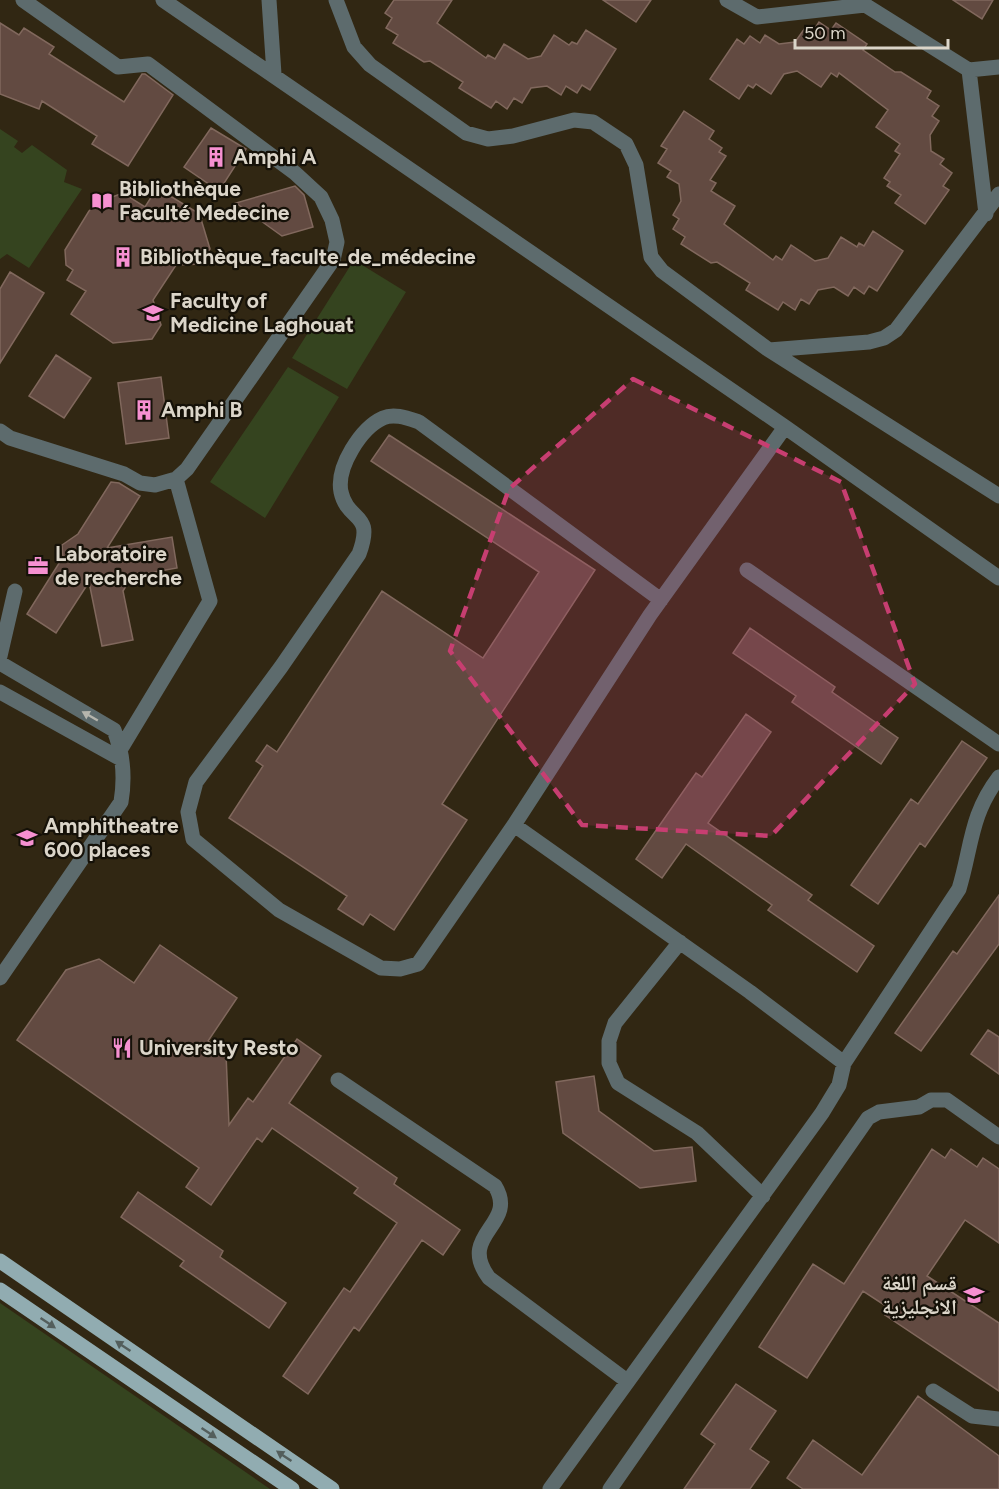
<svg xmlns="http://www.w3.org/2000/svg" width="999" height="1489" font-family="Figtree,'Noto Naskh Arabic',sans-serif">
<rect width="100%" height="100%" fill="#312713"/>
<path fill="#35441f" d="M0 129 18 141 14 147 22 153 32 145 67 170 64 182 82 189 29 268 7 254 0 259Z
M354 260 406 292 347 389 292 358Z
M288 367 339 397 265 518 210 482Z
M0 1303 270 1489H0Z"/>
<path fill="#624a41" stroke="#81685d" stroke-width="1.5" d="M394 0H452L437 23 486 58 488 55 495 59 504 44 528 59 541 56 554 35 569 45 572 42 577 44 586 30 616 49 590 90 582 85 577 93 566 86 561 95 547 86 531 88 522 103 514 98 507 109 496 101 491 108 459 88 463 82 430 61 424 62 393 43 398 35 386 28 392 18 385 13Z
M603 0H651L636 22Z
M953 0H993L982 19Z
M819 22 831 30 836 23 867 44 863 50 895 72H901L931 91 927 98 939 106 932 116 939 121 930 135 931 151 944 159 940 164 952 173 943 186 949 190 925 224 895 203 901 195 887 186 890 182 884 178 900 154 895 151 900 144 876 127 888 110 839 73 837 77 831 73 821 87 797 71 784 74 771 94 756 84 753 88 748 85 739 99 710 79 737 39 744 44 750 36 760 43 765 35 779 44 795 42 805 28 812 33Z
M0 23 19 35 24 28 54 47 49 54 124 102 142 74H145L173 95 128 166 92 144 97 136 42 101 39 109 0 94Z
M684 111 714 131 709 139 722 148 719 152 726 156 710 180 716 183 711 191 735 206 724 224 773 260 776 256 782 260 791 245 815 261 828 258 841 237 857 247 859 243 864 246 873 231 903 251 877 291 869 286 864 294 854 287 848 296 834 287 818 290 809 304 801 299 795 310 783 302 778 310 746 290 750 283 717 262 711 263 681 244 685 237 673 229 679 219 673 215 681 201 679 184 667 177 671 171 658 163 667 149 661 146Z
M211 128 246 149 219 191 184 167Z
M295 186 304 195 313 227 282 236 236 203Z
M157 188 203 216 201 219 210 249 201 264 176 265 153 300 161 325 152 339 113 343 71 314 86 291 67 280 73 270 66 265 65 250 89 211 101 201 123 193 145 207Z
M10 272 44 293 0 363V289Z
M56 355 91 378 64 418 29 396Z
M161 377 169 438 126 444 118 383Z
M389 435 595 570 442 804 467 820 394 930 370 914 363 925 338 909 347 896 229 818 263 766 256 761 267 745 277 752 382 591 483 658 539 572 371 461Z
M111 482 119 483 140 496 107 548 172 537 177 568 132 576 123 591 133 640 102 646 89 582 56 633 27 614 63 557 62 545 78 534Z
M750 628 835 687 832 692 898 738 881 764 792 702 796 696 733 653Z
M746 714 771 732 708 823 812 895 808 900 874 946 857 972 768 910 772 905 686 844 662 878 636 859 696 773 702 777Z
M962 741 987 758 925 847 920 843 878 904 851 885 911 799 918 804Z
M999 895V944L921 1051 895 1033 953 951 957 954Z
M160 945 237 998 208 1041 226 1054 229 1125 248 1098 253 1102 297 1039 321 1056 289 1103 397 1178 394 1184 460 1230 443 1255 422 1240 359 1331 354 1327 308 1394 283 1376 344 1288 350 1292 397 1223 354 1193 358 1188 272 1128 262 1142 257 1138 211 1205 186 1187 199 1168 17 1040 66 970 99 959 134 983Z
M988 1030 999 1037V1074L971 1054Z
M594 1076 599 1111 654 1151 692 1147 696 1181 640 1188 563 1133 556 1082Z
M932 1149 945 1158 951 1149 977 1167 983 1158 999 1169V1243L965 1220 927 1276 999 1323V1391L885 1315 889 1308 863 1291 807 1378 759 1347 813 1264 844 1284Z
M138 1192 223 1251 220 1257 286 1303 269 1328 180 1266 184 1261 121 1217Z
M736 1384 776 1411 750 1449 769 1462 750 1489H684L715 1444 701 1434Z
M918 1396 999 1456V1489H803L787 1478 813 1440 862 1475Z"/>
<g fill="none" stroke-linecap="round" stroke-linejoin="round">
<path stroke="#5d6b6d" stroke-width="15" d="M163 0 785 427 999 578
M269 0 274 74
M336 0 354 47 370 65 466 133 488 139 513 136 574 120 593 122 626 144 636 165 651 257 662 271 769 350 999 496
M727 0 757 17 865 5
M864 0 865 5 969 70 986 214
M969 70 999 67
M769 350 869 342 884 338 896 330 999 194
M0 431 10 438 124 474 140 483 155 485 176 479 187 469 333 260 337 242 332 220 321 197 295 173 148 64 118 67 23 0
M747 570 999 744
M661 600 419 422C407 418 394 413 383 418 361 428 336 467 341 492 348 523 375 511 359 554L281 667 196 782 188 812 193 839 279 910 381 968 400 969 418 964 514 825 650 615 785 427
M0 656 15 591
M0 663 114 730C123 753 125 778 121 802L0 978
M0 692 121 759
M120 750 210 601 176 479
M514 825 750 992 844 1063 839 1085 822 1113 550 1489
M680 942 615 1023 609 1041V1063L618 1083 697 1133 763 1196
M844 1063 959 889C972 846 970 815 999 777
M338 1080 495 1186C519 1225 456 1234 489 1278L627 1381
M933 1391 972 1416 999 1419
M610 1489 868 1118 879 1112 919 1107 931 1100H947L999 1137"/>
<path stroke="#91acb1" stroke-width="15" d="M0 1261 332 1489
M0 1290 292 1489"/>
</g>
<defs><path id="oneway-solid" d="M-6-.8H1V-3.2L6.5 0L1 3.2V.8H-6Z" transform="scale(1.5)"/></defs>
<use fill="#b5b5ad" href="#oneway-solid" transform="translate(90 716) rotate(-150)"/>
<g fill="#535e5c">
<use href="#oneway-solid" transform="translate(48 1323) rotate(34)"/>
<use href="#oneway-solid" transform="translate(123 1346) rotate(-146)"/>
<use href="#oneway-solid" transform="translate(209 1433) rotate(34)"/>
<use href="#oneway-solid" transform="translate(284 1456) rotate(-146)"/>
</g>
<path fill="#c73e71" fill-opacity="0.2" stroke="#c73e71" stroke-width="4.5" stroke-dasharray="12 8" stroke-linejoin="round" d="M633 379 841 482 915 684 771 836 582 825 450 651 509 489Z"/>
<defs>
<g id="building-bare" transform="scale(1.62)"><path d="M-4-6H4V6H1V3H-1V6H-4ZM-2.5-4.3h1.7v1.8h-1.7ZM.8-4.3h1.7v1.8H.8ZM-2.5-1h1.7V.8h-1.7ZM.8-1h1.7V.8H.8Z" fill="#f690d1" stroke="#151108" stroke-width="2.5" paint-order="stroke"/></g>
<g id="library-bare" transform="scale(1.62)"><path d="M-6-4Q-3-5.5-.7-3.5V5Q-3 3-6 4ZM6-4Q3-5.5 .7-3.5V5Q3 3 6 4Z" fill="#f690d1" stroke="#151108" stroke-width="2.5" paint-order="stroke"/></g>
<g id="university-bare" transform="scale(1.62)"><path d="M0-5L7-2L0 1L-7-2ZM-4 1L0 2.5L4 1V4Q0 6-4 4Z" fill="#f690d1" stroke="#151108" stroke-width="2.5" paint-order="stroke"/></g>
<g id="office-bare" transform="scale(1.62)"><path d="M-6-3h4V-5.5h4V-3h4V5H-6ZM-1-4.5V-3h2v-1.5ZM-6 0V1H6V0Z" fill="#f690d1" stroke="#151108" stroke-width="2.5" paint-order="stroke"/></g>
<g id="restaurant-bare" transform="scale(1.62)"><path d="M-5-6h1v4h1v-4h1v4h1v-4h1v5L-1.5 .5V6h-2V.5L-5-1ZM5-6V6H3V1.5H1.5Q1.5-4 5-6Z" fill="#f690d1" stroke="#151108" stroke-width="2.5" paint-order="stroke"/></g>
</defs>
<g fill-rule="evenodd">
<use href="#building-bare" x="216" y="157"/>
<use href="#library-bare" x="102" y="201"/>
<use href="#building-bare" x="123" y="257"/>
<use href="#university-bare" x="153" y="313"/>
<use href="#building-bare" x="144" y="410"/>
<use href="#office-bare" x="38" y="566"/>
<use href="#university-bare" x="27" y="838"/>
<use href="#restaurant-bare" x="122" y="1048"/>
<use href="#university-bare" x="974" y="1295"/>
</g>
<g text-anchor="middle" stroke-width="4.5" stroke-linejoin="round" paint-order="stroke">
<g font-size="21" font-weight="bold" fill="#dbd5c9" stroke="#151108" text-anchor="start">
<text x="233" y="164">Amphi A</text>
<text x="119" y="196">Bibliothèque<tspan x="119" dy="24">Faculté Medecine</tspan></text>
<text x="140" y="264">Bibliothèque_faculte_de_médecine</text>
<text x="170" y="308">Faculty of<tspan x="170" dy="24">Medicine Laghouat</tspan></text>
<text x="161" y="417">Amphi B</text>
<text x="55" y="561">Laboratoire<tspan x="55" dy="24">de recherche</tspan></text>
<text x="44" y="833">Amphitheatre<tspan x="44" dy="24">600 places</tspan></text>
<text x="139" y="1055">University Resto</text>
<text x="957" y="1290" text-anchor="end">قسم اللغة<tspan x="957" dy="24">الانجليزية</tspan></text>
</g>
</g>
<path d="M795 39v9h153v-9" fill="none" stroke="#dbd5c9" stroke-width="3"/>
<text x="804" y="39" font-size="18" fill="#dbd5c9" stroke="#151108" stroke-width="4.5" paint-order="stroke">50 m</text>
</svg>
